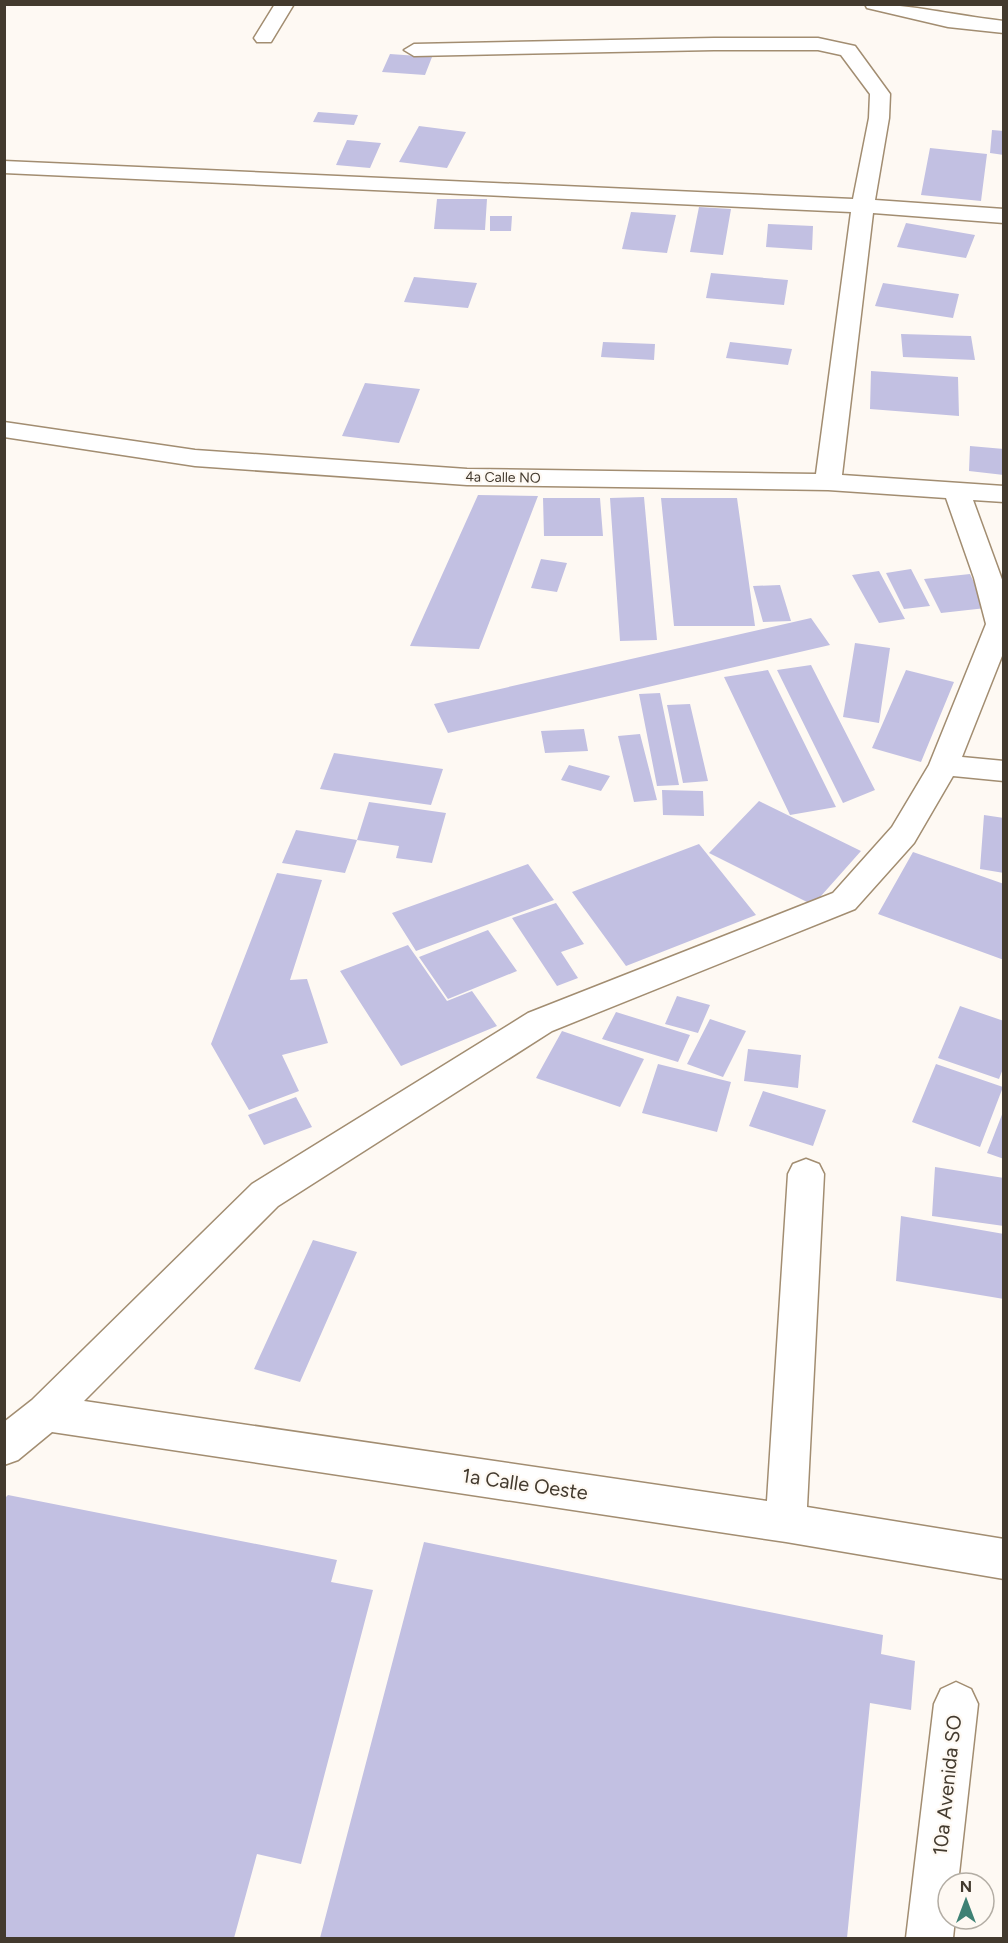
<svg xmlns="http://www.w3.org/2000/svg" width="1008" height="1943" font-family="Figtree,sans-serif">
<rect width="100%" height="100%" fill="#fef9f3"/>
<path fill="#c2c0e2" d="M390 54 432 57 425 75 382 72Z
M318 112 358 115 354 125 313 122Z
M419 126 466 132 447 168 399 162Z
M992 130 1004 131V155L990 153Z
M347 140 381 143 370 168 336 165Z
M930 148 987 154 981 201 921 195Z
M437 199H487L485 230 434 229Z
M699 207 731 209 723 255 690 252Z
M631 212 676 215 667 253 622 249Z
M490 216H512L511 231H490Z
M906 223 975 235 966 258 897 247Z
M768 224 813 226 812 250 766 247Z
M711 273 788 280 784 305 706 298Z
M414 277 477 283 468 308 404 302Z
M883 283 959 294 953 318 875 306Z
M901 334 971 336 975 360 903 357Z
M603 342 655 344 654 360 601 357Z
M730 342 792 349 788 365 726 358Z
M871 371 958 377 959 416 870 409Z
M365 383 420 389 399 443 342 436Z
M970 446 1004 449V475L969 471Z
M478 495 538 496 479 649 410 646Z
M644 497 657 640 620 641 610 498Z
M543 498H600L603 536H544Z
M661 498H737L755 626H674Z
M541 559 567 563 557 592 531 588Z
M911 569 930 606 904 609 886 573Z
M879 571 905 619 879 623 852 575Z
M970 574 986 608 941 613 924 579Z
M780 585 791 621 763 622 753 586Z
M811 618 830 645 448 733 434 704Z
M855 643 890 648 879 723 843 717Z
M811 665 875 790 843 803 777 670Z
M768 670 836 807 790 815 724 677Z
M906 670 954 682 921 762 872 748Z
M660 693 679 785 657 786 639 694Z
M690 704 708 781 683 783 667 705Z
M584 729 588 751 545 753 541 731Z
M640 734 657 800 634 802 618 736Z
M334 753 443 769 431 805 320 789Z
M569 765 610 776 601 791 561 780Z
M662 790 703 791 704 816 663 815Z
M759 801 861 851 813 905 709 853Z
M369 802 446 813 432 863 396 858 399 846 357 840Z
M984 815 1004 818V873L980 869Z
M296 830 357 840 345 873 282 863Z
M699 844 756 915 626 966 572 892Z
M913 852 1004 884V960L878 914Z
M528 864 554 900 416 951 392 913Z
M277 873 322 880 290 980 307 979 328 1043 282 1055 299 1091 249 1110 211 1044Z
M556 903 584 944 561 952 578 978 557 986 512 918Z
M488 930 517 971 448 999 419 957Z
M408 945 447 1001 472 991 497 1026 401 1066 340 971Z
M677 996 710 1005 698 1033 665 1024Z
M960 1006 1004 1021V1066L999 1079 938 1058Z
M616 1012 690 1035 678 1062 602 1039Z
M710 1019 746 1031 723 1077 687 1064Z
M562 1031 644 1059 620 1107 536 1078Z
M748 1049 801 1055 798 1088 744 1081Z
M658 1064 731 1082 717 1132 642 1113Z
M936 1064 1003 1087 980 1147 912 1122Z
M763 1091 826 1110 813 1146 749 1126Z
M296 1097 312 1127 264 1145 248 1115Z
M1003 1112H1004V1159L987 1153Z
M935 1167 1004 1178V1226L932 1216Z
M901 1216 1004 1234V1299L896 1281Z
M313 1240 357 1252 300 1382 254 1369Z
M8 1495 337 1560 331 1582 373 1590 301 1864 257 1854 234 1938H4V1499Z
M424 1542 883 1635 881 1654 915 1661 911 1710 870 1703 847 1938H320Z"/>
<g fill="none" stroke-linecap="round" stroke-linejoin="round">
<g stroke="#a28d71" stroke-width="3">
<path id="minor" d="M275 4H294L271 42H257L254 38Z
M865 4C912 4 957 16 1004 21V33L948 27 867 8Z
M714 38H818L855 46 890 94 889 118 875 200 1004 209V223L873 213 842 475 1004 486V502L973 500 1004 585V651L962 757 1004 761V781L953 776 914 843 855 909 552 1031 278 1206 84 1401 767 1501 788 1174 793 1164 806 1159 819 1164 824 1174 807 1507 1004 1539V1579L786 1542 52 1432 18 1460 4 1465V1422L32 1400 252 1184 528 1013 833 893 892 827 929 765 986 624 974 578 946 498 828 490 467 485 195 466 4 437V422L195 450 467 469 816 474 851 212 4 173V161L853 199 869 118 870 94 841 55 818 50H714L414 56 404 50 414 44Z
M956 1682 971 1689 978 1704 958 1883H948V1919H955L953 1938H906L934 1704 941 1689Z"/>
</g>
<use href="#minor" fill="#fff" fill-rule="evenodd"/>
</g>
<g text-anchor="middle" stroke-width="4.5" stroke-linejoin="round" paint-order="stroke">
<g font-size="14" fill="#433a2e" stroke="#fef9f3">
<text transform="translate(503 477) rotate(1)" y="5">4a Calle NO</text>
</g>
<g font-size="20" fill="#433a2e" stroke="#fef9f3">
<text transform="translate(525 1484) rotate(8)" y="7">1a Calle Oeste</text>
<text transform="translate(947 1785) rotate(-84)" y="7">10a Avenida SO</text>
</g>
</g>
<rect width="1008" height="1943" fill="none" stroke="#433a2e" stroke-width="12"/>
<g transform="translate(966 1901)"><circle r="28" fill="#fef9f3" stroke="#b3ada4" stroke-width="1.5"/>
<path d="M0-4.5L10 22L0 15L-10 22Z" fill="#3e8174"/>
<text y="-9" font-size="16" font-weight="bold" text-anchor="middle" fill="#433a2e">N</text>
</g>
</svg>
